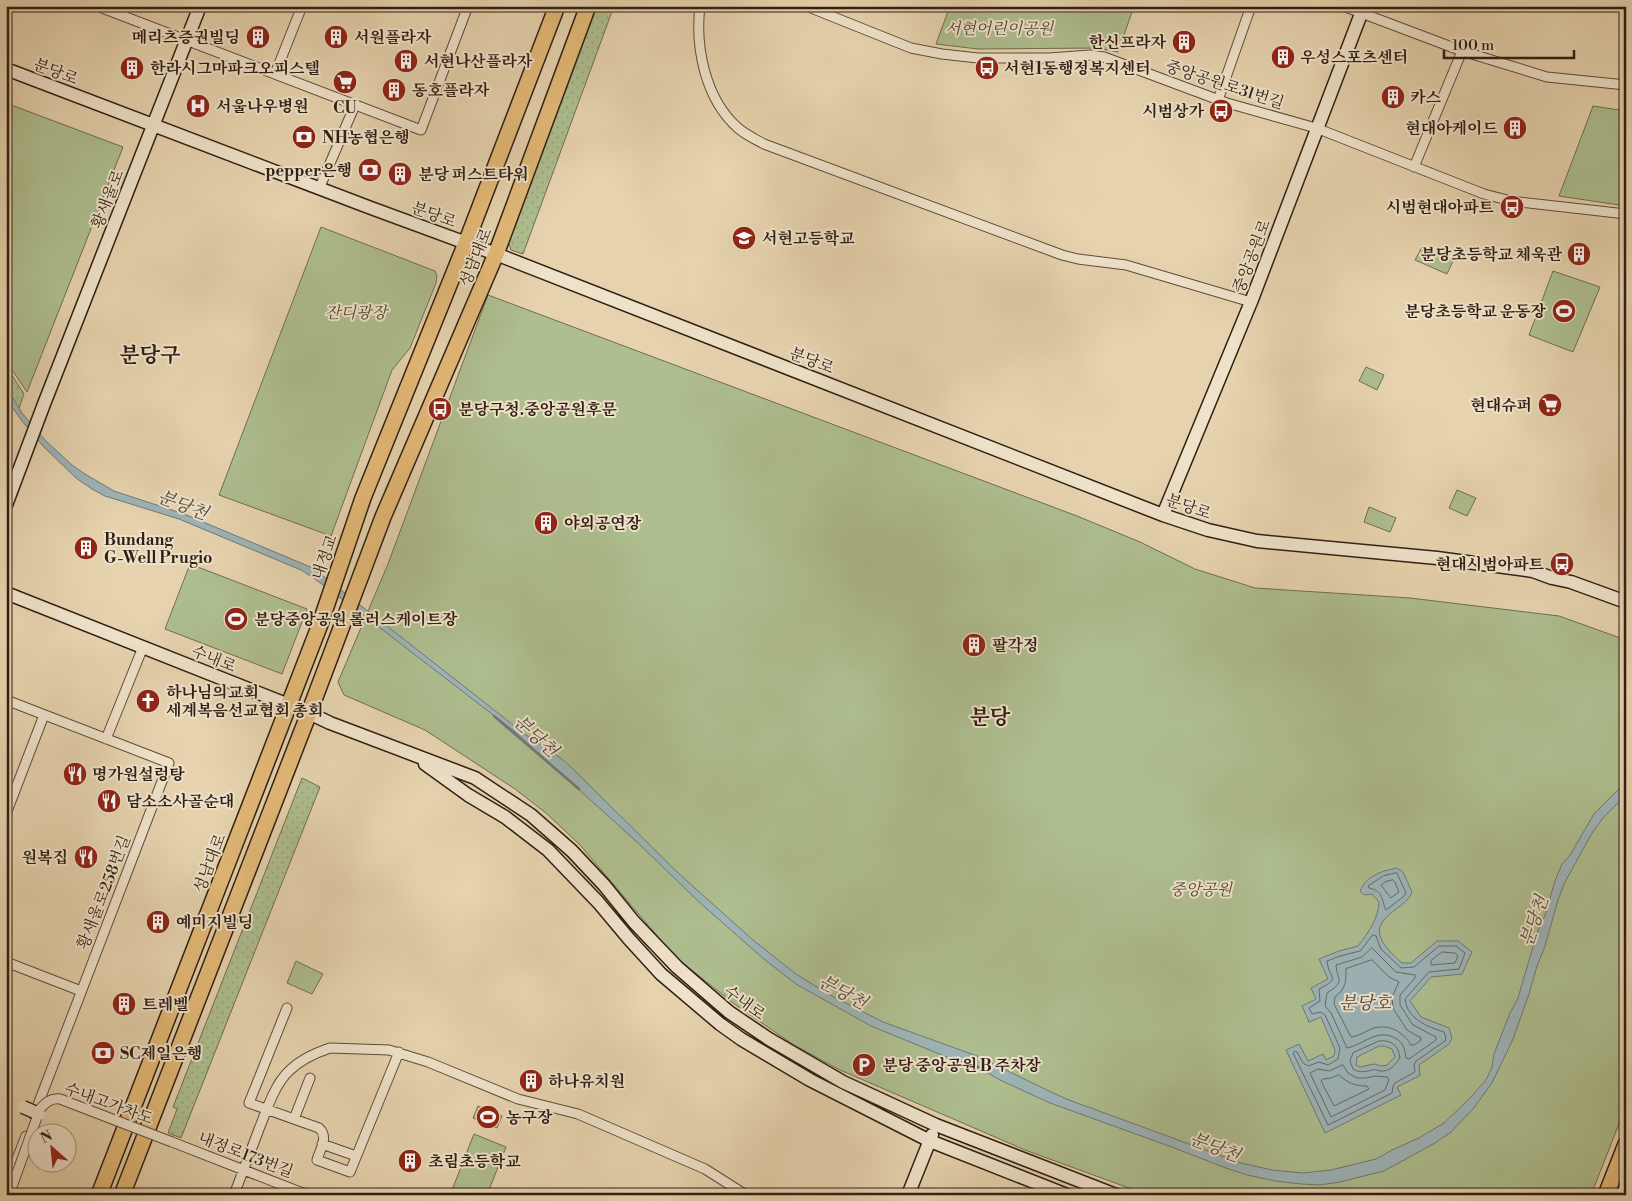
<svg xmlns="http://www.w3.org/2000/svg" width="1632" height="1201" font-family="'Libre Bodoni','Noto Serif KR',serif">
<defs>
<pattern id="grass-dots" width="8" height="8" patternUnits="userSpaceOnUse" patternTransform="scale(1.25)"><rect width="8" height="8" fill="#aebe8f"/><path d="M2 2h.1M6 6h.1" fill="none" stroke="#96a37a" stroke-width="1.8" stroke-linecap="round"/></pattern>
</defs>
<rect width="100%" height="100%" fill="#e6d3ae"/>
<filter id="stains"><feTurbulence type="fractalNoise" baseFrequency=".004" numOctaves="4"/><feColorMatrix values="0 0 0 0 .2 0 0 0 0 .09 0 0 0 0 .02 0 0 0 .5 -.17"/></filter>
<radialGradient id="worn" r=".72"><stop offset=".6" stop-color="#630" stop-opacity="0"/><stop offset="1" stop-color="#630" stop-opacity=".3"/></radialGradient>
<path fill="url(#grass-dots)" stroke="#6f6e52" d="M592 6H614L523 254 511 250 507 238Z
M6 366 24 394 18 411 6 392Z
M302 778 320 787 181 1138 168 1133 177 1109 173 1107Z"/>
<path fill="#aebe8f" stroke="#6f6e52" d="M950 6H1134L1118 52 1098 48 978 49 936 44Z
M6 103 123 147 27 392 6 361Z
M1593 106 1626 111V206L1559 196Z
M321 227 435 271 437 276 436 283 410 348 392 370 331 536 219 495Z
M1422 247 1453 261 1447 274 1415 260Z
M1553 271 1600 287 1573 352 1529 335Z
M488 295 1077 516 1140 542 1195 569 1255 588 1410 598 1559 616 1626 640V1106L1591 1195H1148L1025 1150 840 1070 794 1045 737 1006 679 960 664 944 580 845 546 813 515 789 425 730 344 695 338 682 388 564Z
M1366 367 1384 375 1377 390 1359 381Z
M1457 490 1476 498 1467 516 1449 508Z
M1369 507 1396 518 1390 532 1364 522Z
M190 564 307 609 282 674 165 629Z
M296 961 323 974 312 994 287 983Z
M478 1106 502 1116 497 1128 473 1118Z
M474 1134 506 1147 487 1195H450Z"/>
<path fill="#9db4b8" stroke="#717876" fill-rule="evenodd" d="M6 387 22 413 46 441 72 465 85 474 114 491 184 514 313 568 526 735 562 759 572 768 677 872 753 940 796 974 830 995 883 1022 977 1056 1051 1092 1069 1100 1241 1163 1272 1170 1303 1173 1331 1170 1376 1159 1392 1150 1419 1138 1444 1123 1470 1098 1486 1080 1492 1067 1494 1054 1510 1013 1518 998 1537 933 1545 915 1555 881 1562 864 1570 855 1594 814 1626 782V795L1603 818 1592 833 1565 882 1558 900 1545 946 1537 966 1529 994 1513 1039 1492 1083 1473 1109 1451 1132 1435 1143 1384 1171 1340 1182 1320 1185 1301 1184 1275 1181 1247 1175 1226 1168 1169 1146 1050 1103 1000 1080 974 1065 949 1058 871 1026 796 984 765 960 698 901 637 842 514 731 379 627 315 579 301 570 179 519 105 496 92 489 76 478 43 446 22 421 10 404 6 398Z
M1397 868 1403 872 1412 892C1409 900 1403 904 1396 909 1392 912 1387 916 1384 920 1370 935 1391 953 1402 963H1411L1437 941H1458L1472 952 1462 974 1431 977 1410 1001 1421 1017 1449 1028 1452 1038 1449 1044 1419 1065 1420 1075 1419 1076 1397 1087 1401 1095 1325 1133 1286 1050 1299 1044 1308 1061 1323 1054 1326 1060 1334 1056 1335 1050 1321 1017 1309 1022 1302 1006 1316 999 1311 988 1328 979 1319 959 1339 951 1358 946C1368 933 1378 920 1379 902L1372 894C1366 895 1363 896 1360 891 1367 875 1382 871 1397 868ZM1379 1046H1384L1392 1049 1395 1057 1387 1065 1382 1066 1374 1064 1360 1067 1356 1065 1357 1057Z"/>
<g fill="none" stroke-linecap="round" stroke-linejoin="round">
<path stroke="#666a66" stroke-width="1" d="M1397 873 1406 893 1403 897 1386 910C1381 900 1384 891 1369 888L1368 886 1383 876Z
M1393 880 1395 882 1399 892 1391 898 1381 885 1385 882Z
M1373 935 1376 936 1381 949 1401 968 1414 967 1439 946H1456L1465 953 1459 969 1429 972 1405 999C1407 1019 1428 1027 1444 1032L1446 1038 1445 1041 1416 1061 1414 1065 1415 1072 1395 1083 1393 1086 1392 1093 1328 1125 1293 1053 1295 1051 1297 1052 1303 1063 1308 1066 1319 1062 1328 1065 1338 1059 1340 1048 1325 1015 1321 1012 1312 1014 1309 1008 1320 1001 1319 989C1342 977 1329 980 1327 961L1340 956 1360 951Z
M1372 948 1396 972 1415 975V978L1400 995V1005L1413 1025 1436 1037V1040L1409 1059 1406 1058C1405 1049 1403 1042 1395 1038 1377 1028 1363 1045 1347 1048L1331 1013 1325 1006 1327 993C1346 981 1337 981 1336 965L1362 957Z
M1442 952 1455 953 1458 956 1455 963 1431 965V961Z
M1372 960 1389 977 1399 982 1392 997 1393 1008 1407 1030 1421 1038 1420 1041 1414 1045H1411C1403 1032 1390 1024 1374 1028 1366 1031 1359 1036 1351 1037L1334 1004 1335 997C1346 989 1346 981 1346 969Z
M1379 1041C1391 1039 1399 1046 1400 1058 1395 1065 1390 1072 1380 1071 1374 1070 1379 1069 1372 1070 1364 1072 1360 1073 1353 1069L1350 1061 1353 1053Z
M1343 1065 1348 1073 1357 1078H1366L1375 1076 1387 1077 1389 1080 1385 1090 1331 1117 1310 1073 1318 1069 1329 1071Z
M1339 1075C1348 1083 1355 1086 1367 1086L1369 1089 1334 1106 1321 1081 1323 1079 1331 1078Z"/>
<path stroke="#717876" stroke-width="2.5" d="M494 716 579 789
M968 1063 983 1069"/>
<g stroke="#5e4c3a" stroke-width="11">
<path id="street" d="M97 6 421 130 468 6
M700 6C695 47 705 99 738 128 746 135 755 139 764 144L1062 255 1078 259 1126 265 1251 302
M806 6 911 48 942 54 978 58H1049L1090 55 1104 57 1227 103 1316 128 1484 194 1511 201 1626 214
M1343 6 1462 51 1547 77 1626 85
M275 74 302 6
M1218 100 1251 6
M1414 167 1462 51
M319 189 355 105
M6 700 169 763 34 1115
M106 739 143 647
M6 814 44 715
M6 962 81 991
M287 1008 249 1103 319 1128C329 1137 320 1149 317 1160L350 1172 399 1052
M294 1119 310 1078
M172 1142 308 1195
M322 1144 356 1156
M6 1187 26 1136
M234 1195C242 1173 251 1151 259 1129 267 1110 274 1085 289 1071 300 1060 315 1053 330 1048L389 1050 428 1062 518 1099 578 1114 705 1169 746 1195"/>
</g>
<g stroke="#301f14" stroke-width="15">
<path id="secondary" d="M6 69 371 208 496 254 1163 515 1208 530 1257 541 1437 558 1533 571 1552 578 1571 582 1626 602
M6 505 44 404 200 6
M1163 515 1251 302 1364 6
M6 593 309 713 330 723 475 778 531 815 572 851 604 885 634 922 677 967 729 1012 769 1039 843 1082 936 1125 1116 1195
M425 764 468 795 505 817 548 850 598 902 629 939 661 974 720 1024 741 1039 810 1080 930 1141 1067 1195
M908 1195 932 1135"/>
</g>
<g stroke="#301f14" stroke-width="18">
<path id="primary" d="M99 1195 319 627 363 498 466 243 557 6
M122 1195 309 713 383 517 496 254 588 6
M1606 1195 1626 1144"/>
</g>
<use href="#street" stroke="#efe2ca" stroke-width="9"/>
<use href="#secondary" stroke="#efe2ca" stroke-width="12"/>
<use href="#primary" stroke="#e3ba77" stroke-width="15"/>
<g stroke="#5e4c3a" stroke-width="11" stroke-linecap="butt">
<path id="street-bridge" d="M9 1195 40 1109C46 1102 51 1098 60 1099L172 1142"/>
</g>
<g stroke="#301f14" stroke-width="15" stroke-linecap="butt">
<path id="secondary-bridge" d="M23 1107 39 1114"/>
</g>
<use href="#street-bridge" stroke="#efe2ca" stroke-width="9"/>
<use href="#secondary-bridge" stroke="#efe2ca" stroke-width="12"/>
</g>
<defs>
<g id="building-disc" transform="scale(1.25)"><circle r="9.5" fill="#8f2418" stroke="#efe2ca"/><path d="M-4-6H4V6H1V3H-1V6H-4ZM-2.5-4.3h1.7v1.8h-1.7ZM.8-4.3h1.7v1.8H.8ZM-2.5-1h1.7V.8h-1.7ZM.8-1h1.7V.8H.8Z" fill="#fff"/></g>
<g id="bus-disc" transform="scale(1.25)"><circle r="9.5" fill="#8f2418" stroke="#efe2ca"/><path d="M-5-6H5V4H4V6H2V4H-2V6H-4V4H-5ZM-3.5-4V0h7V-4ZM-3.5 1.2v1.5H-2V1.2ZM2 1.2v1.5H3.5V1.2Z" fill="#fff"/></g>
<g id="supermarket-disc" transform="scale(1.25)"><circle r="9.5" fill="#8f2418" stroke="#efe2ca"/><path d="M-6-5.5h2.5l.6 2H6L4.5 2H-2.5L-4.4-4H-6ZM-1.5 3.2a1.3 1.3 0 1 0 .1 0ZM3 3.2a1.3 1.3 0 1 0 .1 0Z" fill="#fff"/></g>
<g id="hospital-disc" transform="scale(1.25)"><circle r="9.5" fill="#8f2418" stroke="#efe2ca"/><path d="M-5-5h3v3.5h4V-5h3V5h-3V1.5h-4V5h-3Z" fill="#fff"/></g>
<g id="bank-disc" transform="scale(1.25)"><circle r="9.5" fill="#8f2418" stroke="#efe2ca"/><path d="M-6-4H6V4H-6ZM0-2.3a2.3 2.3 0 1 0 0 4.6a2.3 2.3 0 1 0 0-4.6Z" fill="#fff"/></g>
<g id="school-disc" transform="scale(1.25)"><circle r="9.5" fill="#8f2418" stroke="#efe2ca"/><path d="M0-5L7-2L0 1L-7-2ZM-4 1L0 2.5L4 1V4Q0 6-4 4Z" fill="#fff"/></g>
<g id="stadium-disc" transform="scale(1.25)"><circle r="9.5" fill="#8f2418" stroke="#efe2ca"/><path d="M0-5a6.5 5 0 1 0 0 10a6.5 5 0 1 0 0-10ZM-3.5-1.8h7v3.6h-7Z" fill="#fff"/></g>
<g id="church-disc" transform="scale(1.25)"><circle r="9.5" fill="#8f2418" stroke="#efe2ca"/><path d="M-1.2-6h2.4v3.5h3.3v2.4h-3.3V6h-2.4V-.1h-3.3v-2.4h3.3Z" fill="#fff"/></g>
<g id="restaurant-disc" transform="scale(1.25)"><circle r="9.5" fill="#8f2418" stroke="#efe2ca"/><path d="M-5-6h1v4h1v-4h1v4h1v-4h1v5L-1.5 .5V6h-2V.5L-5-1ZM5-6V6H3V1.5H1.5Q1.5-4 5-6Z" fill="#fff"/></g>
<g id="parking-disc" transform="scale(1.25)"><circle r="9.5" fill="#8f2418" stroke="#efe2ca"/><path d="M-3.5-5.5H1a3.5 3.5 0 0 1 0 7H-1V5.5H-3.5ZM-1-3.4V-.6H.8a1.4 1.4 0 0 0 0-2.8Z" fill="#fff"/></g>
</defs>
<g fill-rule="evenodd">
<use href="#building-disc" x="258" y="37"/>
<use href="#building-disc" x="336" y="37"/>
<use href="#building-disc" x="1184" y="42"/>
<use href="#building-disc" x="1283" y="57"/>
<use href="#building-disc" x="406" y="61"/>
<use href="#building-disc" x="132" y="68"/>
<use href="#bus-disc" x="987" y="68"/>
<use href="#supermarket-disc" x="345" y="82"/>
<use href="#building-disc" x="394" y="90"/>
<use href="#building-disc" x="1393" y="97"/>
<use href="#hospital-disc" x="198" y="106"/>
<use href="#bus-disc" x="1221" y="111"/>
<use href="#building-disc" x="1515" y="128"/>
<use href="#bank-disc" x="304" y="137"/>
<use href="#bank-disc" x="370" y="170"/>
<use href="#building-disc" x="400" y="174"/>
<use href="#bus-disc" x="1512" y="207"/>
<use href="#school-disc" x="744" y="238"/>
<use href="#building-disc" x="1579" y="254"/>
<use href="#stadium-disc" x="1564" y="311"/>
<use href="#supermarket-disc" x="1550" y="405"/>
<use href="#bus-disc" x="440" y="409"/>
<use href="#building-disc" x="546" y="523"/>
<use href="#building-disc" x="86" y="548"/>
<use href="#bus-disc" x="1562" y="564"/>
<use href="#stadium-disc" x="236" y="619"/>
<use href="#building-disc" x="974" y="645"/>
<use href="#church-disc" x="148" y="701"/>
<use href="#restaurant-disc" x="75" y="774"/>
<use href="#restaurant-disc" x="109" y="801"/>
<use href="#restaurant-disc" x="86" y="857"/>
<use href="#building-disc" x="158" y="922"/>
<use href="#building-disc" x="124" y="1004"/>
<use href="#bank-disc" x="103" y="1053"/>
<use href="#parking-disc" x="864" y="1065"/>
<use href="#building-disc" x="531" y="1081"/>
<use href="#stadium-disc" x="488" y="1117"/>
<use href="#building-disc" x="410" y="1161"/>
</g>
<g text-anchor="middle" stroke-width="4" stroke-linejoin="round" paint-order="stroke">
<g font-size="16" font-style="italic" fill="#504733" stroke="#efe2ca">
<text x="999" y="34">서현어린이공원</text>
<text x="356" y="318">잔디광장</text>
<text x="1201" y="895">중앙공원</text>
</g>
<g font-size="16" font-weight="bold" fill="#301f14" stroke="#efe2ca" text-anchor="start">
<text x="240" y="43" text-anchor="end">메리츠증권빌딩</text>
<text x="354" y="43">서원플라자</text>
<text x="1166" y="48" text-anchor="end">한신프라자</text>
<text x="1300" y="63">우성스포츠센터</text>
<text x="424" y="67">서현나산플라자</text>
<text x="150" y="74">한라시그마파크오피스텔</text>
<text x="1004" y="74">서현1동행정복지센터</text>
<text x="412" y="96">동호플라자</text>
<text x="1410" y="103">카스</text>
<text x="216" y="112">서울나우병원</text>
<text x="345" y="113" text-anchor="middle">CU</text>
<text x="1204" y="117" text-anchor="end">시범상가</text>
<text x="1498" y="134" text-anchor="end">현대아케이드</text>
<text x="322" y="143">NH농협은행</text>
<text x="352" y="176" text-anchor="end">pepper은행</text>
<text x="418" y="180">분당 퍼스트타워</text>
<text x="1494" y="213" text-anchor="end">시범현대아파트</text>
<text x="762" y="244">서현고등학교</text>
<text x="1562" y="260" text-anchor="end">분당초등학교 체욱관</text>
<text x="1546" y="317" text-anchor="end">분당초등학교 운동장</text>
<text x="1532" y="411" text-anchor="end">현대슈퍼</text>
<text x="458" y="415">분당구청.중앙공원후문</text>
<text x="564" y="529">야외공연장</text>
<text x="104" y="545">Bundang<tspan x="104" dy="18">G-Well Prugio</tspan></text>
<text x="1544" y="570" text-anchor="end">현대시범아파트</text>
<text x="254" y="625">분당중앙공원 롤러스케이트장</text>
<text x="992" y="651">팔각정</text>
<text x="166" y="698">하나님의교회<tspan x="166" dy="18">세계복음선교협회 총회</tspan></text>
<text x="92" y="780">명가원설렁탕</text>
<text x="126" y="807">담소소사골순대</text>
<text x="68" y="863" text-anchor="end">원복집</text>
<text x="176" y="928">예미지빌딩</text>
<text x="142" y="1010">트레벨</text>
<text x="120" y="1059">SC제일은행</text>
<text x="882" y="1071">분당 중앙공원 B 주차장</text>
<text x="548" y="1087">하나유치원</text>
<text x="506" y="1123">농구장</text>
<text x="428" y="1167">초림초등학교</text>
</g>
<g font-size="16" fill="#301f14" stroke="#efe2ca">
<text transform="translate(56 71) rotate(21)" y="6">분당로</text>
<text transform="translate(1225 84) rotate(18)" y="6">중앙공원로31번길</text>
<text transform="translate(107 199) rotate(-69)" y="6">황새울로</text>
<text transform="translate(434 214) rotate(20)" y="6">분당로</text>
<text transform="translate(1251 256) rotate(-69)" y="6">중앙공원로</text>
<text transform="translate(475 257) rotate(-68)" y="6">성남대로</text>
<text transform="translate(812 360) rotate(21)" y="6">분당로</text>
<text transform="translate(1189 506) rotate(19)" y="6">분당로</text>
<text transform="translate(324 557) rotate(-71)" y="6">내정교</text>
<text transform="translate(214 658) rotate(22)" y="6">수내로</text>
<text transform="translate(209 863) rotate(-69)" y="6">성남대로</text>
<text transform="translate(103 892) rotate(-69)" y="6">황새울로258번길</text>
<text transform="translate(745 1002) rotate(36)" y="6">수내로</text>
<text transform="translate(109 1103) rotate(20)" y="6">수내고가차도</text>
<text transform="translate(246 1154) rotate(21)" y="6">내정로173번길</text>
</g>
<g font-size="18" font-style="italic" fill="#514c45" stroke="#efe2ca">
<text transform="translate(183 505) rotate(21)" y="6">분당천</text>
<text transform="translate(536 736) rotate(42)" y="6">분당천</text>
<text transform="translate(1534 921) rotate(-71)" y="6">분당천</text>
<text transform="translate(843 992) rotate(28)" y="6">분당천</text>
<text x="1365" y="1009">분당호</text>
<text transform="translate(1215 1147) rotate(21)" y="6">분당천</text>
</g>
<g font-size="21" font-weight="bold" fill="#301f14" stroke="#efe2ca">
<text x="150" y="362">분당구</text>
<text x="990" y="724">분당</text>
</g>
</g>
<rect width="1632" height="1201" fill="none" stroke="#e6d3ae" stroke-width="25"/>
<rect x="8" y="8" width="1617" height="1186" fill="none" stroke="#301f14" stroke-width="2.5"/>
<rect x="12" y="12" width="1607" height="1176" fill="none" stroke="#301f14"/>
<g transform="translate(52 1148) rotate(333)"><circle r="24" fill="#efe2ca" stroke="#a39481"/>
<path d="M0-4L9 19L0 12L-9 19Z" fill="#8f2418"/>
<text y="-8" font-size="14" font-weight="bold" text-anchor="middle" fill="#301f14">N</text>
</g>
<path d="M1444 50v8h130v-8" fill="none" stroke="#301f14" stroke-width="2.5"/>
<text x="1452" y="50" font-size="15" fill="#301f14" stroke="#efe2ca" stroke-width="4" paint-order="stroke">100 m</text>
<rect width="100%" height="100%" filter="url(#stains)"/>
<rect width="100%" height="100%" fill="url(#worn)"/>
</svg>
